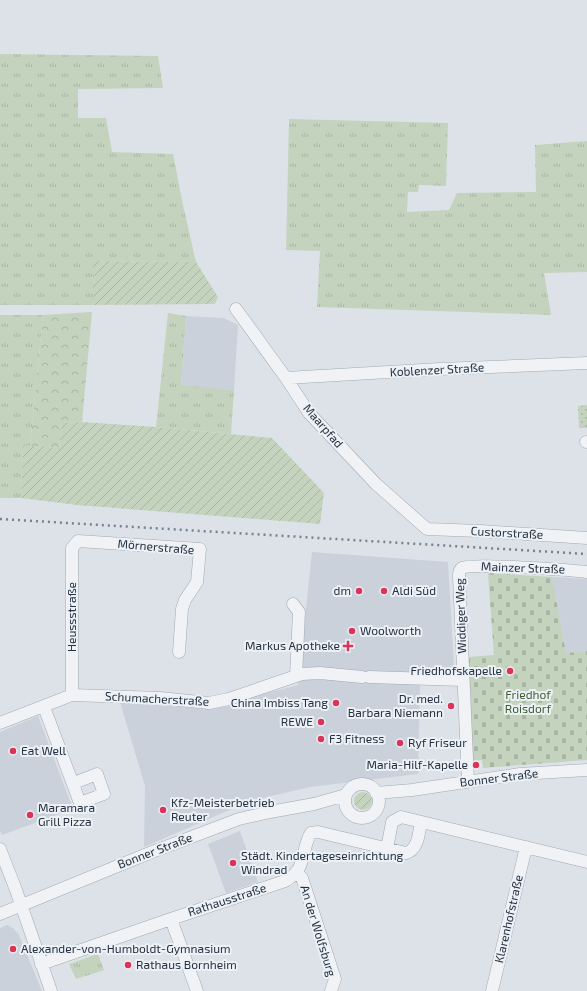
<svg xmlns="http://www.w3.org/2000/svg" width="587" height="991" font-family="'Exo 2',sans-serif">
<defs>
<pattern id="grass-tufts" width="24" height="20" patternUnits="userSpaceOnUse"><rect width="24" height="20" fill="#c4d3bd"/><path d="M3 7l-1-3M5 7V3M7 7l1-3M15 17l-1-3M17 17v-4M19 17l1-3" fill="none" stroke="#a8b5a4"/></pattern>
<pattern id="forest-crowns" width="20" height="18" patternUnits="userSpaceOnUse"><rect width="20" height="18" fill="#c4d3bd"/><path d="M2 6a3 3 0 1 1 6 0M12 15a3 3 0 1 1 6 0" fill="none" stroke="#a8b5a4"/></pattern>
<pattern id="cemetery-stones" width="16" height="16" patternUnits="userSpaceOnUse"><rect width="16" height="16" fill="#c4d3bd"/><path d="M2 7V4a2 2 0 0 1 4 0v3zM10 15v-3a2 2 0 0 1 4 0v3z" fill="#a8b5a4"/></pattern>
<pattern id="park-dots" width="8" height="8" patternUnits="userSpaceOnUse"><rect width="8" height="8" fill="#c4d3bd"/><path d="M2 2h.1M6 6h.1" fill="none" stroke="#a8b5a4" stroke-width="1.8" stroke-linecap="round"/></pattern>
<pattern id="garden-furrows" width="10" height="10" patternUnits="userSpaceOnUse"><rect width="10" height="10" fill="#c4d3bd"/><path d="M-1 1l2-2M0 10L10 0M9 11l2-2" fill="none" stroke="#a8b5a4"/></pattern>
</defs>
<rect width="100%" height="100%" fill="#dde2e8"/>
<path fill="#cad1da" d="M186 316 224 318 238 325 234 390 181 386Z
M312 552 448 562 454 668 458 685 420 684 418 774 310 787 250 801 144 847 145 786 120 702 206 709 298 685Z
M552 577 587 579V651L566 653Z
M38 716 73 809 2 835 0 831V732Z
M240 831 258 882 226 893 208 844Z
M7 925 13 928 19 935 42 991H0V928Z"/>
<path fill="url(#grass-tufts)" d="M0 54 158 56 163 88 78 89V118H106L112 152 173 154 183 205 196 262 94 261 93 305H0Z
M289 119 448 123 446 186 419 185 418 192H408L407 212 449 210 457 193 536 192 535 145 587 141V272L544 273 551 315 317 307 320 251 286 250Z
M168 313 186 316 181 385 234 390 231 434 156 427Z
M0 315H43L30 446H23L21 498H0Z
M98 954 104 970 76 979 69 964Z"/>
<path fill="url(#forest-crowns)" d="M92 312 82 422 62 423 59 448 30 446 43 315Z"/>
<path fill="url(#cemetery-stones)" d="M488 573 552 577 566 653 587 651V760L483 768 482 760 473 761 468 657 494 655Z"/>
<path fill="url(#park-dots)" d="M587 405V428H579L578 406Z"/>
<path fill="url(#garden-furrows)" d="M93 261 196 262 218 297 215 304 93 305Z
M82 422 156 427 272 438 324 493 320 524 77 505 21 498 23 445 59 448 62 423Z
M354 801a9 9 0 1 1 18 0a9 9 0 1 1-18 0Z"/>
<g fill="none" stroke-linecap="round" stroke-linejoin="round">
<g stroke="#a2a9b2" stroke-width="13">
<path id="minor" d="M236 309 286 378 309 413 376 484 427 529 480 531 587 538
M286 378 440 369 587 363
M586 442H587
M293 604 299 612 296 676
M369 677 463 680
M72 695V548L78 541 200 549 197 582 185 600 182 609 179 652
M44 707 80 803 104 794 97 774 74 783
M0 723 72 695 160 698 209 703 229 699 302 674 320 673 362 677
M468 781 459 576C459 573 459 570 462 568 471 563 570 570 587 572
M345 801a17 17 0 1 1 34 0a17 17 0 1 1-34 0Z
M376 793 412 790 520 774 587 770
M0 849 16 890 51 991
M387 849 392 822 401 817 587 862
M296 872 302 878 335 979 331 991
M0 914 152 852 239 819 270 812 314 804 346 795
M171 919 197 991
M41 964 171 919 285 881C289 878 293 876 296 873 305 862 303 845 311 833L318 832 406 853C418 850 419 833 421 822
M492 991 526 847"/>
</g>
<use href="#minor" stroke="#f0f2f6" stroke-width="12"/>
<path stroke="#758293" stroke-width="2.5" stroke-dasharray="2 4" stroke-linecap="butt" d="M0 519 587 554"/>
</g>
<g fill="#db3458" stroke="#ecf1f6" stroke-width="1.5">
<circle cx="359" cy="591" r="4"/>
<circle cx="384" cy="591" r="4"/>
<circle cx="352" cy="631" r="4"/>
<path d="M346 640h4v4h4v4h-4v4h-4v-4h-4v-4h4z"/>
<circle cx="510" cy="671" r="4"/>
<circle cx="336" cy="703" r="4"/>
<circle cx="451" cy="706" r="4"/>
<circle cx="321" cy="722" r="4"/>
<circle cx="321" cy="739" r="4"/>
<circle cx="400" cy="743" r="4"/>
<circle cx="13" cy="751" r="4"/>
<circle cx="476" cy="765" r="4"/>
<circle cx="163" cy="810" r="4"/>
<circle cx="30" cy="815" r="4"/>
<circle cx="233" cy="863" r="4"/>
<circle cx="13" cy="949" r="4"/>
<circle cx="128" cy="965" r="4"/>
</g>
<g text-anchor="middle" stroke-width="4" stroke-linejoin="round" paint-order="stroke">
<g font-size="12" fill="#253040" stroke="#ecf1f6">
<text transform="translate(437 370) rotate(-3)" y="4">Koblenzer Straße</text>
<text transform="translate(323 426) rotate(49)" y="4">Maarpfad</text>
<text transform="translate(507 533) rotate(3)" y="4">Custorstraße</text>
<text transform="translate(156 547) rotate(5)" y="4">Mörnerstraße</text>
<text transform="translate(523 568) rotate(2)" y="4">Mainzer Straße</text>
<text transform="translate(461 616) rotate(-92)" y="4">Widdiger Weg</text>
<text transform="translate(72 617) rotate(-90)" y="4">Heussstraße</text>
<text transform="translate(157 699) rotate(3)" y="4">Schumacherstraße</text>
<text transform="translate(499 778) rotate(-7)" y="4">Bonner Straße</text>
<text transform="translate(155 851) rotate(-21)" y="4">Bonner Straße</text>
<text transform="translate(227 900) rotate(-18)" y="4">Rathausstraße</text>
<text transform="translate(509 919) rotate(-77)" y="4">Klarenhofstraße</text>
<text transform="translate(318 931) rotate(73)" y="4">An der Wolfsburg</text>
</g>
<g font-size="12" fill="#253040" stroke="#ecf1f6" text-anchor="start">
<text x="351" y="595" text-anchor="end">dm</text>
<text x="392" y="595">Aldi Süd</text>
<text x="360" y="635">Woolworth</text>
<text x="340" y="650" text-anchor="end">Markus Apotheke</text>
<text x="502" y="675" text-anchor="end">Friedhofskapelle</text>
<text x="443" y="703" text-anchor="end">Dr. med.<tspan x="443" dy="14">Barbara Niemann</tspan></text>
<text x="328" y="707" text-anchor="end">China Imbiss Tang</text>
<text x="313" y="726" text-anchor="end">REWE</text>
<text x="329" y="743">F3 Fitness</text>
<text x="408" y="747">Ryf Friseur</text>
<text x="21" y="755">Eat Well</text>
<text x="468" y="769" text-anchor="end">Maria-Hilf-Kapelle</text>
<text x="171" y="807">Kfz-Meisterbetrieb<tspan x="171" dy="14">Reuter</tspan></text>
<text x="38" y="812">Maramara<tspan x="38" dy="14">Grill Pizza</tspan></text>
<text x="241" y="860">Städt. Kindertageseinrichtung<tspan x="241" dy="14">Windrad</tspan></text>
<text x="21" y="953">Alexander-von-Humboldt-Gymnasium</text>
<text x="136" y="969">Rathaus Bornheim</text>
</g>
<g font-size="12" fill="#3c5d31" stroke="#ecf1f6">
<text x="528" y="699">Friedhof<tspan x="528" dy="14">Roisdorf</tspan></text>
</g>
</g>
</svg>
